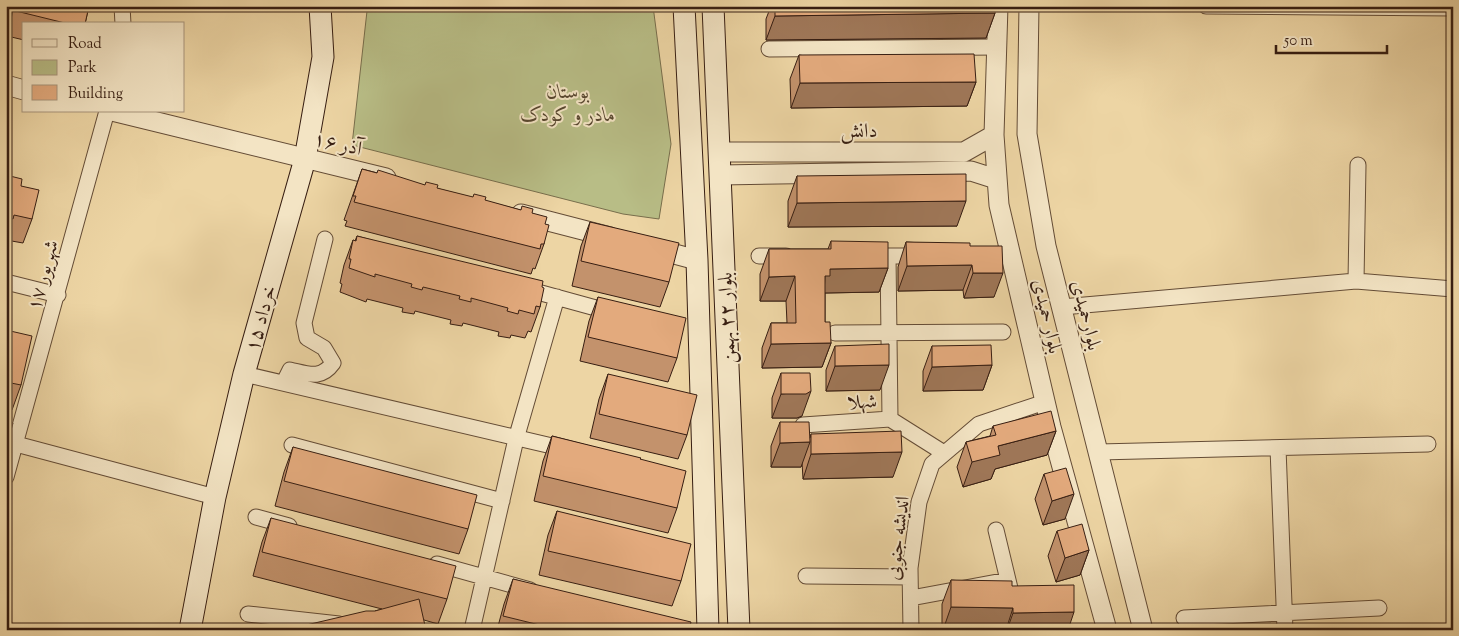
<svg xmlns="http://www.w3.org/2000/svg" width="1459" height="636" font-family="'Sorts Mill Goudy',Amiri,serif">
<rect width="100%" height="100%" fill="#edd5a4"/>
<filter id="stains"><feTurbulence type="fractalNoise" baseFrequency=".004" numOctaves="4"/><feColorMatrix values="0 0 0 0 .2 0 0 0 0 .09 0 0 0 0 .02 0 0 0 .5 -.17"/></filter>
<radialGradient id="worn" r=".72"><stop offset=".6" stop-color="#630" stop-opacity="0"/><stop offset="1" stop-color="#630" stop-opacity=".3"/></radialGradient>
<path fill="#b8bd86" stroke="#786e4c" d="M399 6H653L671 144 659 219 623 214 352 145 367 11Z"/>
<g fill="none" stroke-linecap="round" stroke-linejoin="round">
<g stroke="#644c36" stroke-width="17">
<path id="minor" d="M122 6 123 24
M1206 6 1453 8
M769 49 997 47
M759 256H786
M869 256H921
M888 256 890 419
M1356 281 1358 165
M6 282 58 295
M523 288 614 313
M1062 307 1356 281 1453 289
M835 333 1003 332
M244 374 569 450
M284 382 290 370C308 374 321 380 333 363L324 348 307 338 304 323 325 239
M803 425 890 419 944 453
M16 444 215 497
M292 445 502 501
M1278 448 1285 630
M1099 452 1428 444
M6 477 107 111
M256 517 289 526
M996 530 1008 580
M437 564 530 590
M806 576 910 577
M911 598 1008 580 1013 601
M248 614 339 624
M1184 618 1379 608
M472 630 516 439 557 297
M911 630 910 568 919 502 932 464 979 424 1045 402"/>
</g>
<g stroke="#644c36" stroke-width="21">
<path id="tertiary" d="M998 6 994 135 999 205 1051 427 1107 630
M1029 6 1027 134 1046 246 1143 630
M6 85 24 90
M112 111 386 178
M720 152H964L994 135
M721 175 971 171 996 179
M521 214 610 237
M652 248 697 260"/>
</g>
<g stroke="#371e12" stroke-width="23">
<path id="secondary" d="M684 6 697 260 708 630
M713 6 739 630
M190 630 215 497 244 374 305 159 323 57 320 6"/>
</g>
<use href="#minor" stroke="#f3e4c4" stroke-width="15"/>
<use href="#tertiary" stroke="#f3e4c4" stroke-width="19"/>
<use href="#secondary" stroke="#f3e4c4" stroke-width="21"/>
</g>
<path fill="#c3926c" stroke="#371e12" d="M14 6H89L85 24H24V40L7 36Z
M771 6H995V13L986 38 766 40V19Z
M799 55 976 82 967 106 791 108 790 79Z
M362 169 532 213 545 224 544 244 535 269 533 268 531 274 345 226 347 221 344 220Z
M6 175 21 186 32 219 23 243 6 240Z
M797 176 957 226 788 227V201Z
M590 222 669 282 660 307 572 286 581 246Z
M357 236 542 287 540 307 531 332 528 331 525 338 511 335 510 338 498 336 499 332 463 323 462 326 450 324 451 320 415 311 414 314 402 312 403 308 367 299 366 302 340 292 342 284 340 283 344 265 353 240 355 241Z
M831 241 888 268 879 292 825 293V322L831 343 822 367 762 368V348L771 323H787L786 301H760V274L769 249H828Z
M906 242 970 246 994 297 964 298 963 290 898 291V267Z
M598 297 677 358 668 382 580 361 589 321Z
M6 330 21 385 12 410 6 408Z
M835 346 880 390 826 391V370Z
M932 346 992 365 983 390 923 391V371Z
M781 373 802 416 797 418H772V398Z
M608 374 687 435 678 459 590 438 599 399Z
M780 422 810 438 811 434 893 477 803 479 802 462 801 467H771V446Z
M993 426 1056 431 1047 455 995 469 991 479 963 487 957 467 966 442 990 436Z
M552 436 640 459 677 508 668 533 534 501 543 461Z
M293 447 468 529 459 554 275 506 284 472Z
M1044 474 1065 519 1043 525 1035 499Z
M557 511 681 581 672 606 539 575 548 535Z
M271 518 447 599 438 624 424 620 375 611 382 609 253 576 262 542Z
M1057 531 1089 550 1080 575 1056 582 1048 556Z
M513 579 689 630H497L504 604Z
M951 580 1012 586 1068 630H942V604Z"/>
<path fill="#9f7758" stroke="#371e12" d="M995 13 986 38 766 40 775 16Z
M976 82 967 106 791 108 800 83Z
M966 201 957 226 788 227 797 203Z
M972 265 963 290 898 291 907 266Z
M888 268 879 292 824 293 825 276 830 269Z
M973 273H1003L994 297 964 298Z
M795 276 786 301H760L769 277Z
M831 343 822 367 762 368 771 344Z
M889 365 880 390 826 391 835 366Z
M992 365 983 390 923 391 932 367Z
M811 391 802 416 797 418H772L781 394Z
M1056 431 1047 455 995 469 991 479 963 487 972 462 998 446Z
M810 442 801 467H771L780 443Z
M902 452 893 477 803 479 811 454Z
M1074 494 1065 519 1043 525 1052 501Z
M1089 550 1080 575 1056 582 1065 558Z
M951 607 1013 608 1006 630H943Z
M1074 612 1068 630H1007L1013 613Z"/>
<path fill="#e3aa7d" stroke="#371e12" d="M17 6H89L85 24H69L16 11Z
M775 6H995V13L775 16Z
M974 54 976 82 800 83 799 55Z
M362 169 377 173 378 170 425 185 426 182 438 185 437 188 473 197 474 194 486 197 485 200 521 210 522 206 533 209 532 213 547 217 545 224 549 225 544 244H541L540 249 354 202 356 196H353Z
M966 174V201L797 203V176Z
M6 175 22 179 21 186 39 190 32 219 14 215 13 219 6 217Z
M590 222 679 243 669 282 581 261Z
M357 236 543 281 542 287 544 288 540 307 536 306 534 314 519 310 518 314 507 311 508 308 471 298V302L459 299 460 296 423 287 422 290 411 287 412 284 375 274V277L349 268 351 259H349L353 240 356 241Z
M831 241 888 242V268L830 269V276H825V322H830L831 343 771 344V323H796L795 276 769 277V249H831Z
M906 242 970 243V246H1002L1003 273H973L972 265 907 266Z
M598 297 686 318 677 358 588 337Z
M6 330 32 336 21 385 6 382Z
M889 344V365L835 366V346Z
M991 345 992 365 932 367V346Z
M781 373H810L811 391 806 394H781Z
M608 374 697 395 687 435 599 414Z
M1051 411 1056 431 998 446 1000 455 972 462 966 442 996 435 993 426Z
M6 421 13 423 6 449Z
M780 422H809L810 442 780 443Z
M901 431 902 452 811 454V434Z
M552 436 641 458 640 459 686 471 677 508 543 476Z
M293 447 477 495 468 529 284 481Z
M1066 468 1074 494 1052 501 1044 474Z
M557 511 691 544 681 581 548 551Z
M271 518 456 566 447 599 262 552Z
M1082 524 1089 550 1065 558 1057 531Z
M513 579 691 622 689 630H560L503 616Z
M951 580 1012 581V586L1074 585V612L1013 613V608L951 607Z
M419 599 426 630H285L366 611H375Z"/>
<g text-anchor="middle" stroke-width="4" stroke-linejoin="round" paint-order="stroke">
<g font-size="20" font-style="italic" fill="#57462f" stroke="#f3e4c4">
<text x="568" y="98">بوستان<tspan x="568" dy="23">مادر و کودک</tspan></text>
</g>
<g font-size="20" fill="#371e12" stroke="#f3e4c4">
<text x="859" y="137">دانش</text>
<text transform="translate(338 143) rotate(13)" y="7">۱۶ آذر</text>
<text transform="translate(42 275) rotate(-75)" y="7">۱۷ شهریور</text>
<text transform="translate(1087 315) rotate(76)" y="7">بلوارحمیدی</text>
<text transform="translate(1048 316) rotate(77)" y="7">بلوار حمیدی</text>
<text transform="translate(260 318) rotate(-74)" y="7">۱۵ خرداد</text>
<text transform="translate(726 318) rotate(-92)" y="7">بلوار ۲۲ بهمن</text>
<text transform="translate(862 401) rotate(-4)" y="7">شهلا</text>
<text transform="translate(897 538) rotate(-83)" y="7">اندیشه جنوبی</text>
</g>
</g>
<rect width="1459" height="636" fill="none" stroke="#edd5a4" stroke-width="25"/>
<rect x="8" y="8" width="1444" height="621" fill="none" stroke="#371e12" stroke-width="2.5"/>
<rect x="12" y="12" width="1434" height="611" fill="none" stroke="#371e12"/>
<rect x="22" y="22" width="162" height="90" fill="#f3e4c4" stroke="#a8957d"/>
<rect x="32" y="39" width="25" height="8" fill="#f3e4c4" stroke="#a8957d"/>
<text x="68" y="48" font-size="15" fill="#371e12">Road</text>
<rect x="32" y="60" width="25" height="15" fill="#b8bd86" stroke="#a8957d"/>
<text x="68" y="72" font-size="15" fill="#371e12">Park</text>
<rect x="32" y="85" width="25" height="15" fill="#e3aa7d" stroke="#a8957d"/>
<text x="68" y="98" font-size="15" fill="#371e12">Building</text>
<path d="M1276 45v8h111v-8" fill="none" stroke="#371e12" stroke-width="2.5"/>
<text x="1284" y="45" font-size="15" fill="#371e12" stroke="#f3e4c4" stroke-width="4" paint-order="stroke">50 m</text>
<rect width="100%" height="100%" filter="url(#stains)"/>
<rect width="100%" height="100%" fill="url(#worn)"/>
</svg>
